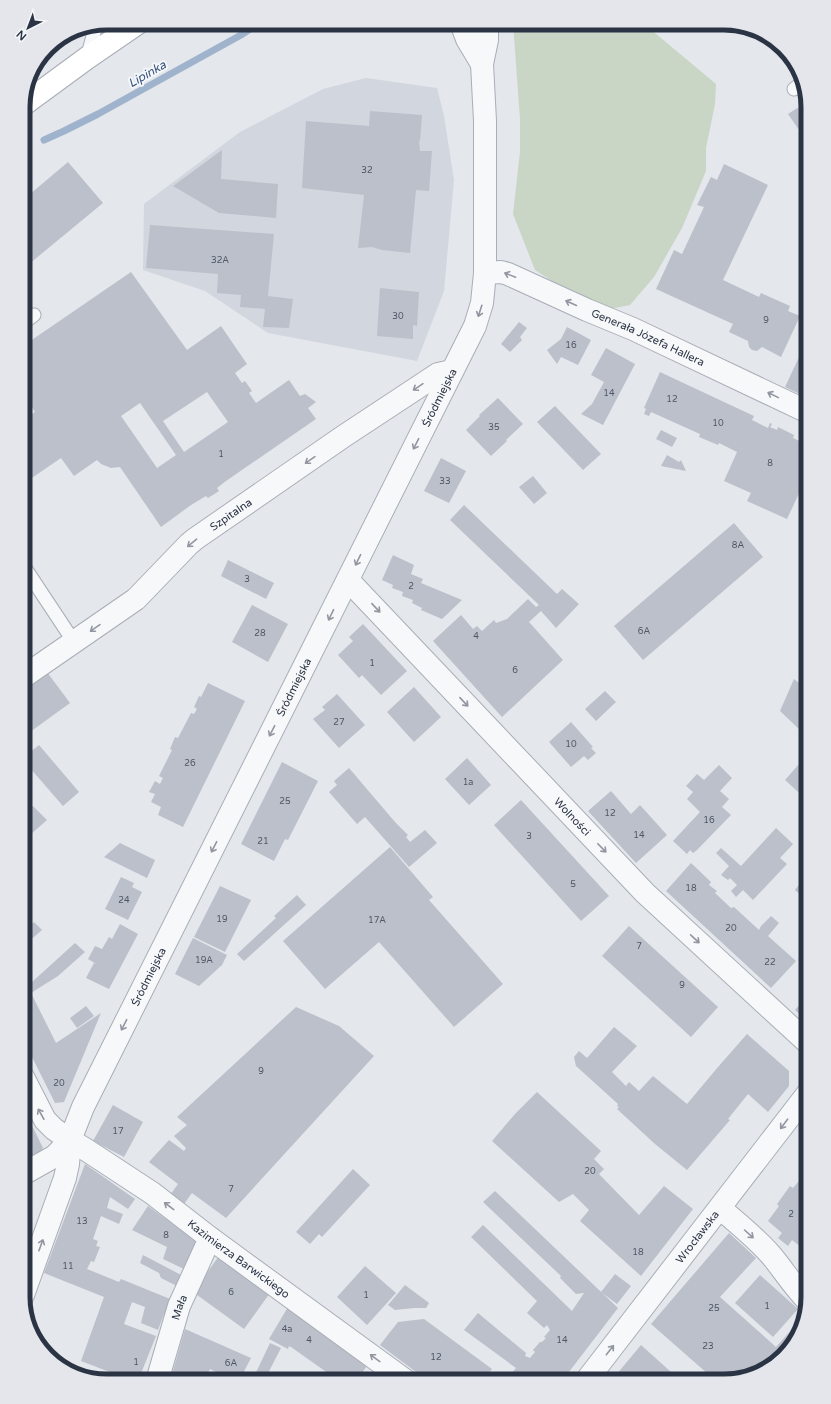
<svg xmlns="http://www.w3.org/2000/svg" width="831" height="1404" font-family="'Varela Round',sans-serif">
<rect width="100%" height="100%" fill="#e4e7ec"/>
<path fill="#d2d6de" d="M366 78 437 88 444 116 454 180 444 291 417 361 268 333 205 291 143 270 144 204 240 132 323 89Z"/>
<path fill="#c9d6c5" d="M513 23H643L716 84 715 104 706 148V171L682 228 654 277 630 305 605 310 569 292 535 270 513 214 520 152V119Z"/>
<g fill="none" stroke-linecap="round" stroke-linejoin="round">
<path stroke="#9fb4cc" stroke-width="7" d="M44 140 64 131 98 114 241 35 259 23"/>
</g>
<path fill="#bbc0ca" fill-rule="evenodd" d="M805 93 808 107V143L788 114 805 103 800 96Z
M370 111 422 115 420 141H419L420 151H432L429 191 416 190 410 253 382 250 372 247 358 248 364 195 302 188 306 121 369 126Z
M222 150 221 179 278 184 276 218 219 213 173 186Z
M68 162 103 203 23 269V200Z
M724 164 768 185 723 280 759 297 761 293 790 306 788 311 800 316 781 357 762 347 757 351 752 350 749 347 748 341 729 332 733 324 656 289 674 250 682 254 704 207 697 205 711 177 717 180Z
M150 225 274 234 268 296 293 299 289 328 263 327 265 309 240 307 241 295 217 293 218 274 146 268Z
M131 272 187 350 221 326 247 364 235 373 242 383 245 381 252 391 249 393 256 403 289 380 300 396 305 394 316 402 308 408 316 419 226 481 217 488 219 491 208 498 206 496 191 505 161 527 120 467 111 468 101 464 97 460 74 476 61 458 23 484V420L35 412 27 399 23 402V346ZM207 392 228 422 184 452 163 421ZM140 403 176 455 157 468 121 416Z
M380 288 419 292 417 326 413 325V339L377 336Z
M519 322 527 328 520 337 522 340 510 352 501 344Z
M567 327 591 340 578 365 561 357 557 364 547 350 561 339Z
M808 338V398L785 387Z
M606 348 635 364 603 425 581 414 592 404 604 382 591 375Z
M660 372 754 416 752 420 768 428 770 423 772 424 770 427 777 430 778 427 794 435 793 438 804 443 806 440 808 441V474L787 519 747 501 751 493 724 481 737 452 719 443 718 445 699 437 700 434 651 412 649 416 644 414 646 409 644 408Z
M498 398 523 424 506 440 507 441 491 456 466 430 480 416 479 415Z
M555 406 601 454 583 470 537 422Z
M661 430 677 438 672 447 656 439Z
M667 455 679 462 681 460 686 471 661 466Z
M441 458 466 471 449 503 424 491Z
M533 476 547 493 534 504 519 487Z
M464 505 557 594 562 589 579 604 556 628 541 611 529 622 563 660 502 717 433 641 461 615 473 629 477 626 482 631 494 620 496 623 507 619 528 599 536 607 539 605 450 520Z
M734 523 763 557 643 660 614 626Z
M393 555 414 565 411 574 423 579 421 583 462 600 442 619 421 610 422 608 412 603 413 600 402 596 403 592 392 588 393 585 382 580Z
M228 560 274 583 266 599 221 576Z
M252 605 288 624 268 662 232 642Z
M363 624 407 671 381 695 362 675 359 678 338 655 353 641 349 637Z
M808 648V664L803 660Z
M47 672 70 703 30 732 23 723V690Z
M794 679 808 690V719L800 730 780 711Z
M208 683 245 701 183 827 158 815 161 807 151 802 155 794 149 792 155 781 160 784 163 778 159 776 172 750 170 749 175 737 178 738 191 713 194 714 197 709 194 707 199 696 201 697Z
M414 687 441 717 414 742 387 712Z
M605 691 616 702 596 721 585 709Z
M337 694 365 725 339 748 313 719 325 710 322 707Z
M571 722 593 747 591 748 596 753 588 760 584 756 571 767 549 742Z
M39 745 79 792 63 806 23 760V758Z
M808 754V801L785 780Z
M467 758 491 785 469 805 445 779Z
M282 762 318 781 288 840 285 839 274 861 241 844Z
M719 765 732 778 720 791 729 799 722 807 731 815 696 851 693 853 690 850 687 854 673 841 700 812 687 799 693 792 686 786 697 774 704 780Z
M349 768 395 822 408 835 406 837 410 842 425 830 437 843 409 867 365 817 357 824 329 792 337 785 334 781Z
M611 791 631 814 640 805 667 835 636 863 588 811Z
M521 800 609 896 581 921 494 825Z
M33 806 47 820 23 841V815Z
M776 828 793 844 780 858 787 864 753 900 743 890 736 897 731 891 737 885 730 878 728 880 721 875 729 866 716 853 721 848 741 866Z
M120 843 155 860 147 878 104 857Z
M390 847 433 897 429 900 503 984 454 1027 379 942 325 989 283 941Z
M691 863 711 882 709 885 717 891 715 893 731 908 734 907 759 930 761 926 771 916 779 923 768 936 796 961 771 988 666 891Z
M808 873V901L795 890Z
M121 877 134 883 132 887 142 892 128 920 105 909Z
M220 886 251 900 225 952 194 937Z
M297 895 306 905 244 961 237 954 276 918 274 916Z
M34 922 42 930 27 943 23 939V932Z
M120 924 138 934 109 989 86 978 94 963 98 965 88 959 95 946 102 949 109 937 112 939Z
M629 926 718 1007 691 1037 602 956Z
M193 938 227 955 222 965 199 986 175 974Z
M75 943 85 952 58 976 31 993 56 1043 101 1013 64 1102 55 1103 23 1039V967L32 982Z
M807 996 808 997V1022L795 1010Z
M86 1006 94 1016 77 1028 70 1018Z
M296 1007 339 1026 374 1056 226 1218 192 1193 184 1204 170 1195 178 1184 149 1162 169 1140 184 1151 186 1148 174 1136 187 1125 177 1117Z
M614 1027 637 1046 612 1072 626 1086 629 1082 639 1091 653 1076 687 1104 718 1067 747 1034 789 1071V1086L768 1112 748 1094 728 1119 730 1120 687 1170 655 1144 617 1109 619 1107 617 1106 618 1104 576 1066 574 1057 579 1051 587 1058Z
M537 1092 601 1151 594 1159 604 1169 599 1174 639 1215 664 1186 693 1209 641 1276 580 1221 589 1210 573 1194 559 1202 492 1141 515 1114Z
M113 1105 143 1122 124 1157 93 1141Z
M23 1107 43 1148 40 1152 23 1161Z
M85 1164 135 1199 128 1209 110 1197 107 1208 123 1214 119 1224 101 1216 93 1239 98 1241 96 1246 100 1247 94 1262 91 1261 87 1269 119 1282 121 1279 175 1301 170 1316 164 1314 158 1330 141 1323 145 1307 132 1302 124 1324 156 1336 138 1381H133L81 1361 104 1297 44 1273Z
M353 1169 370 1185 322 1237 319 1234 310 1244 296 1232Z
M804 1175 808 1178V1246L805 1250 792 1240 788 1246 778 1238 782 1233 768 1221 779 1206 777 1204 790 1186 793 1188Z
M495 1191 618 1308 562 1381H505L516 1368 464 1330 478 1313 526 1353 525 1356 530 1358 535 1352 533 1350 540 1342H542L546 1338 544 1337 550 1330 547 1325 544 1328 527 1313 537 1301 471 1237 483 1225 572 1311 584 1293 576 1294 560 1278 561 1276 483 1202Z
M23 1194 29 1197 31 1202 23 1225Z
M148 1206 196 1241 186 1270 163 1259 167 1247 132 1230Z
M729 1233 756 1258 720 1297 776 1347 801 1319 794 1343 761 1372 724 1381H716L651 1324Z
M143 1255 183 1276 179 1287 161 1278 159 1273 140 1263Z
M219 1256 270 1293 244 1329 193 1292Z
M365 1266 396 1293 367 1325 337 1297Z
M615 1274 631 1286 617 1304 601 1292Z
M760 1275 798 1309 773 1337 735 1303Z
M405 1285 429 1303 426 1308H414L395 1310 388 1305Z
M288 1307 369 1363 356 1381H339L291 1347 289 1346 288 1349 269 1339Z
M424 1319 492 1369 483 1381H428L380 1345 398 1322Z
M185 1329 251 1358 239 1381H234L210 1369 204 1381H170Z
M270 1343 281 1348 264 1381H252Z
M641 1345 681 1381H611Z"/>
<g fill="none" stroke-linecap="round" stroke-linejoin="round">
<g stroke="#a9aeb7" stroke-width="15">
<path id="service" d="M87 58 96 25
M794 89 802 83
M23 323 34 315
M23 565 74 642"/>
</g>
<g stroke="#a9aeb7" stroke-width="24">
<g id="minor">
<path d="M461 23 467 39 482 64"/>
<path id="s1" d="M485 273 501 272 508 274 587 310 633 329 808 412"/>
<path id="s2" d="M348 580 645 893 808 1043"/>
<path id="s3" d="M23 677 136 599 189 544 195 539 344 436 438 374 452 371"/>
<path id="s4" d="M23 1077 45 1120 54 1129 70 1140 88 1151 152 1193 210 1238 406 1381"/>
<path d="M23 1174 55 1156 70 1140"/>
<path d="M720 1208C737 1223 755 1237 770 1254 783 1269 793 1286 807 1300"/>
<path id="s5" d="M23 1295 65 1178 68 1164 70 1140 83 1107 475 326 482 303 485 273V121L482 64 487 40V23"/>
<path id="s6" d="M157 1381 179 1306 210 1238"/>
<path id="s7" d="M586 1381 808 1093"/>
</g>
</g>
<g stroke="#a9aeb7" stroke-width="24">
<path id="secondary" d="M23 105 87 58 138 23"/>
</g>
<use href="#service" stroke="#f7f8fa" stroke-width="13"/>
<use href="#minor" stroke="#f7f8fa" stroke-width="22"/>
<use href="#secondary" stroke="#fff" stroke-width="22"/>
</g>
<defs><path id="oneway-shaft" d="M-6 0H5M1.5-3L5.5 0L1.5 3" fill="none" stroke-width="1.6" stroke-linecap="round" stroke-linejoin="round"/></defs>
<g stroke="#9196a0">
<use href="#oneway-shaft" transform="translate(510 275) rotate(-159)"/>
<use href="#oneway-shaft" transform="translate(571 303) rotate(-156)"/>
<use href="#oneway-shaft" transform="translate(480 311) rotate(108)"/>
<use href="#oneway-shaft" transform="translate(418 387) rotate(146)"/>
<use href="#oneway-shaft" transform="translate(773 395) rotate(-154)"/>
<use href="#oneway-shaft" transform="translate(416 444) rotate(117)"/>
<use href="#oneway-shaft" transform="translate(310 460) rotate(145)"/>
<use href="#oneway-shaft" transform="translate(192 543) rotate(140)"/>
<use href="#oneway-shaft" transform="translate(358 560) rotate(116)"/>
<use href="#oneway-shaft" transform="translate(376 608) rotate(47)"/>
<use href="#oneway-shaft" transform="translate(331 615) rotate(116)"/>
<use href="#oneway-shaft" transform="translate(95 628) rotate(145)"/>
<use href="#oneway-shaft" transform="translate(464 702) rotate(47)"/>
<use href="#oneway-shaft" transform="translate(272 731) rotate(117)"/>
<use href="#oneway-shaft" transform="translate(214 847) rotate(117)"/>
<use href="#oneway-shaft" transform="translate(602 848) rotate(46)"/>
<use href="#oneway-shaft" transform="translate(695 939) rotate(43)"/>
<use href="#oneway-shaft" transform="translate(124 1025) rotate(117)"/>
<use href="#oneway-shaft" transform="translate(41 1114) rotate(-119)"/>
<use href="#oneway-shaft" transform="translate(784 1124) rotate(127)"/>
<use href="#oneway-shaft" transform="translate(169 1206) rotate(-143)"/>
<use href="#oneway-shaft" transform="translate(749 1234) rotate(42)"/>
<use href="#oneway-shaft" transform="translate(41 1245) rotate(-70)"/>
<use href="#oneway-shaft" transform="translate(610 1350) rotate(-52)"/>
<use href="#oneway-shaft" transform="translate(375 1358) rotate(-144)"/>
</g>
<g text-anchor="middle" stroke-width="4" stroke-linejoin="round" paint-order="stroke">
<g font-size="9" fill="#4f5766">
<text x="367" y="173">32</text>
<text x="220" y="263">32A</text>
<text x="398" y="319">30</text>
<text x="766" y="323">9</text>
<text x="571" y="348">16</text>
<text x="609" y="396">14</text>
<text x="672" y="402">12</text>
<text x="718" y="426">10</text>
<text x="494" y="430">35</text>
<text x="221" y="457">1</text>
<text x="770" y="466">8</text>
<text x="445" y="484">33</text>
<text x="738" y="548">8A</text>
<text x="247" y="582">3</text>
<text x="411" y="589">2</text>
<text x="644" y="634">6A</text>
<text x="260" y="636">28</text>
<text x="476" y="639">4</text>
<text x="372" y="666">1</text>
<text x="515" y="673">6</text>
<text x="339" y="725">27</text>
<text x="571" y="747">10</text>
<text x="190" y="766">26</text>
<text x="468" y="785">1a</text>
<text x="285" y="804">25</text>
<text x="610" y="816">12</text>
<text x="709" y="823">16</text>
<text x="639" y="838">14</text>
<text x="529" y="839">3</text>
<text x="263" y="844">21</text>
<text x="573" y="887">5</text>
<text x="691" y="891">18</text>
<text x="124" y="903">24</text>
<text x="222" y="922">19</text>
<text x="377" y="923">17A</text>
<text x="731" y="931">20</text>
<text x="639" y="949">7</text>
<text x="204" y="963">19A</text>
<text x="770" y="965">22</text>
<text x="682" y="988">9</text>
<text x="261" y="1074">9</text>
<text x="59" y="1086">20</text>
<text x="118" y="1134">17</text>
<text x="590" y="1174">20</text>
<text x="231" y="1192">7</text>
<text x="791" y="1217">2</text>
<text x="82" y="1224">13</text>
<text x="166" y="1238">8</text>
<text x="638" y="1255">18</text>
<text x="68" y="1269">11</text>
<text x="231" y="1295">6</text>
<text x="366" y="1298">1</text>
<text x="767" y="1309">1</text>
<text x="714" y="1311">25</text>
<text x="287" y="1332">4a</text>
<text x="309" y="1343">4</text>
<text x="562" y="1343">14</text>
<text x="708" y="1349">23</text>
<text x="436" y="1360">12</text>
<text x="136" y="1365">1</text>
<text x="231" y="1366">6A</text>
</g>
<g font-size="11" fill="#2b3445" stroke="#f4f6f9">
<text dy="4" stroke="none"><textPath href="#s1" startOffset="177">Generała Józefa Hallera</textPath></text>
<text dy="4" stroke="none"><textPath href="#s5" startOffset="992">Śródmiejska</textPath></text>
<text dy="4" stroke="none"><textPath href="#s3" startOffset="265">Szpitalna</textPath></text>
<text dy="4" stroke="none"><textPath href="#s5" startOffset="668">Śródmiejska</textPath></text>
<text dy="4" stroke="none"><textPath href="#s2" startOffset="326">Wolności</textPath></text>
<text dy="4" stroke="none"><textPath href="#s5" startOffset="344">Śródmiejska</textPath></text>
<text dy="4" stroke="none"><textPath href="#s7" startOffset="182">Wrocławska</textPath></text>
<text dy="4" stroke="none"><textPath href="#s4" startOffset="287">Kazimierza Barwickiego</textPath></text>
<text dy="4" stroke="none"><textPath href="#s6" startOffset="77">Mała</textPath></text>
</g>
<g font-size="12" font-style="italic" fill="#34527a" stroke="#f4f6f9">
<text transform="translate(147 74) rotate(-30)" y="4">Lipinka</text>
</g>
</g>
<path d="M0 0H831V1404H0ZM107 30H724A77 77 0 0 1 801 107V1297A77 77 0 0 1 724 1374H107A77 77 0 0 1 30 1297V107A77 77 0 0 1 107 30Z" fill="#e4e6eb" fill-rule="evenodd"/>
<path fill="none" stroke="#2b3445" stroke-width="5" d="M107 30H724A77 77 0 0 1 801 107V1297A77 77 0 0 1 724 1374H107A77 77 0 0 1 30 1297V107A77 77 0 0 1 107 30Z"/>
<g transform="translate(28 28) rotate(222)" stroke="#f4f6f9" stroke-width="3" paint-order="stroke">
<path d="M0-3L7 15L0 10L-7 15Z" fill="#2b3445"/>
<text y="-6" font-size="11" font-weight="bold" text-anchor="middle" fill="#2b3445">N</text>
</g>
</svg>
